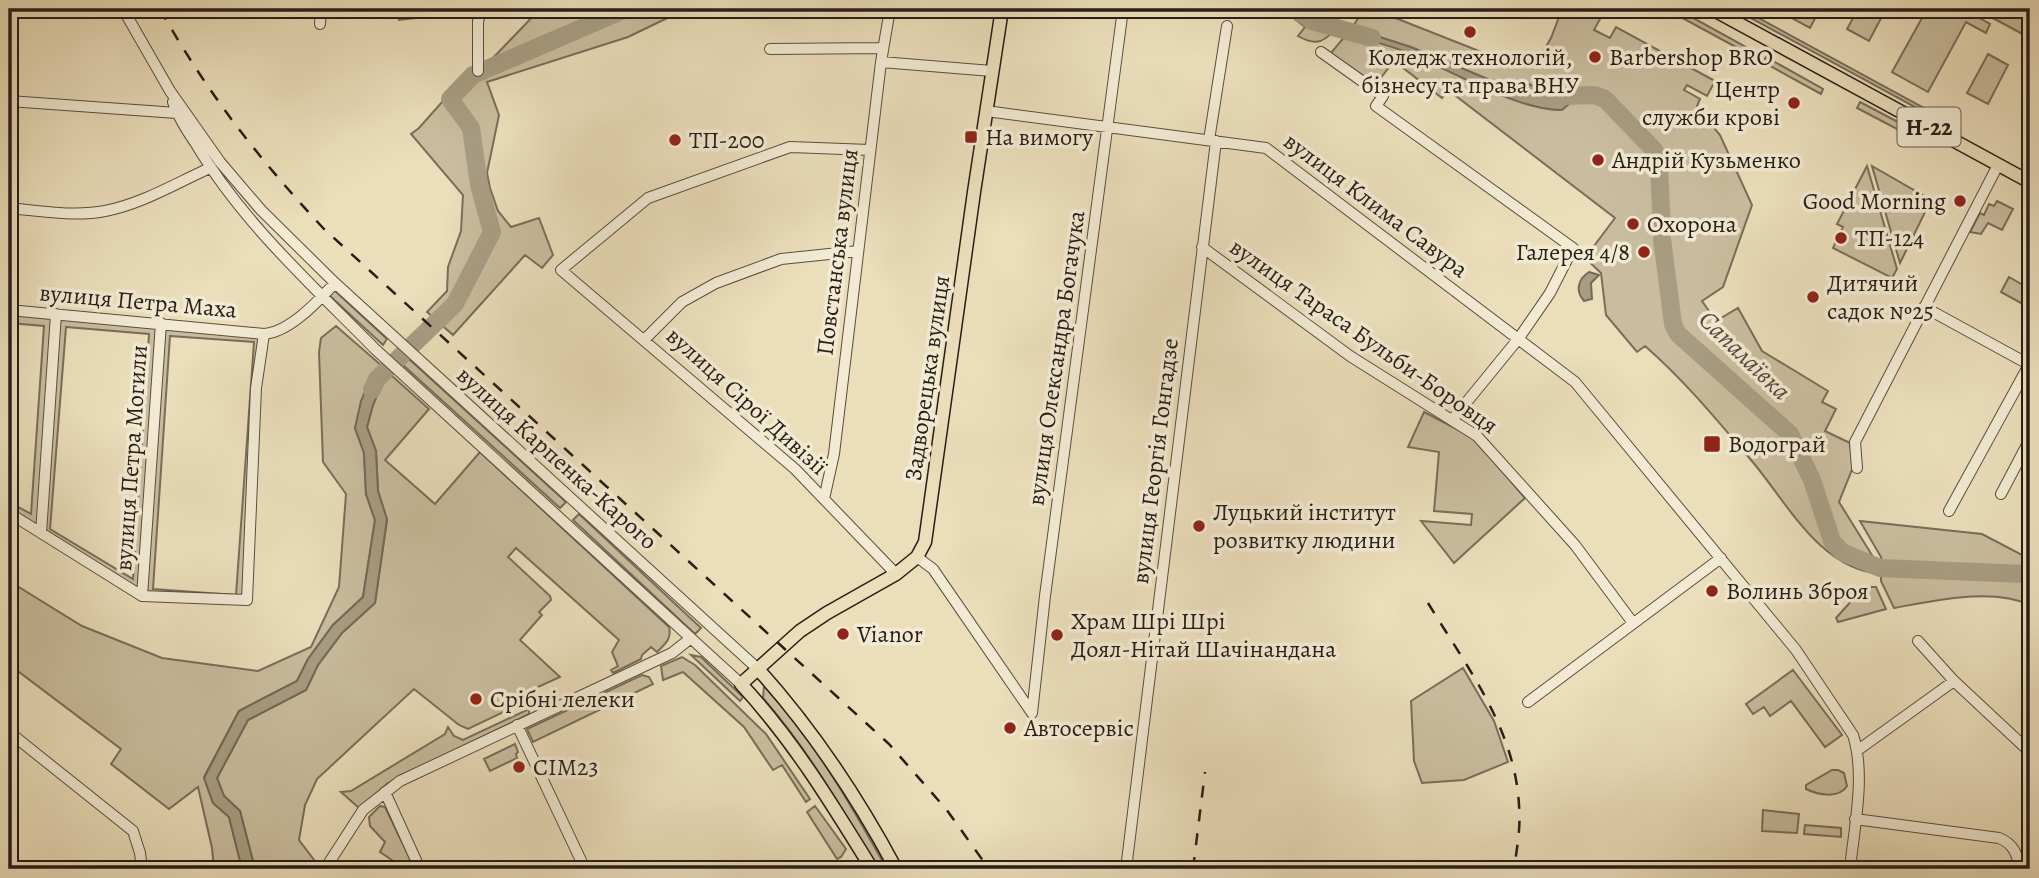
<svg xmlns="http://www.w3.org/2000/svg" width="2039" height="878" font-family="Alegreya,serif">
<rect width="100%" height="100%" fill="#ebdebb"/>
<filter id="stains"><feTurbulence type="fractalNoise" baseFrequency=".00286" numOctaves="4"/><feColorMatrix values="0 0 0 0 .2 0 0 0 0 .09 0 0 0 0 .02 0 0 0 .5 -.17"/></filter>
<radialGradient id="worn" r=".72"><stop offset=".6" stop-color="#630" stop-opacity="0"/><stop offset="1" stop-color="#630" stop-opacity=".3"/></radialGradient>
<path fill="#cabd9f" stroke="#786e5a" stroke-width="2" fill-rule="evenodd" d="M415 9H469L468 12 399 20 398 12Z
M540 9H554L556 11 559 9H686L628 37 487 82 499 115 487 173 490 188 498 211 511 227 539 218 553 255 542 268 525 255 453 335 427 312 447 291 448 267 461 231 463 195 411 134 419 128 474 66 490 61Z
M1282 9H1291L1300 18 1333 31C1322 45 1312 44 1298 36L1305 27Z
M1364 9 1398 19 1479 51 1535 66 1551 38 1562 9H1591L1589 13 1600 19 1594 30 1610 38 1616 27 1715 81 1707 96 1687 85 1684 90 1700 99 1697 106 1713 115 1709 122 1720 135 1752 205 1723 287 1702 301 1716 321 1738 308 1762 351 1828 391 1822 402 1836 409 1825 431 1850 443 1853 467 1839 502 1875 560 1882 562 1881 557 1860 521 1982 534 2030 559V605C1992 587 1934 601 1894 608L1881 581V574C1819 569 1787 502 1751 460 1717 420 1685 381 1645 346L1637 352 1606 315 1601 273 1585 258 1615 218 1448 90 1442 98 1394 61 1376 84 1330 54 1352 28Z
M1666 9H1677L1757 53 1754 57Z
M1739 9H1742L1926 109 1924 112 1738 11Z
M1775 9H1820L1810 28Z
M1858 9H1886L1869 41 1847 29Z
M1927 9H1963L1990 24 1986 33 1966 22 1928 92 1892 72Z
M1976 9H2021L2030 14V38Z
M1988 54 2008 65 1988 104 1967 93Z
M1766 57 1823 89 1821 94 1763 62Z
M1860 102 1917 132 1914 138 1857 108Z
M1867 166 1897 269 1892 278 1833 248 1836 241 1842 244 1847 235 1841 231 1843 227 1837 224Z
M1872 166 1931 200 1900 263Z
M1997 201 2013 209 2002 230 1988 223 1981 234 1970 232 1980 213 1984 215 1989 204 1994 206Z
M2009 277 2030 289V308L2001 292Z
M334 290 387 339 383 345 329 295Z
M9 313 53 317 39 527 9 509V502L31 514 44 326 9 323Z
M59 318 157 326 139 590 45 530ZM66 327 149 334 133 579 50 529Z
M336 326 382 366 372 376 355 428 364 453 366 494 375 520 363 597 333 625 308 659 297 681 239 711 204 777 213 803 229 817 242 869H214L212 848 198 787 169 809 111 764 121 749 15 669 9 677V581L82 626 162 658 258 671 311 647 339 587 346 494 323 462 319 352 321 338Z
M164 327 260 337 244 596 146 593ZM170 336 254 342 236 595 153 589Z
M409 359 566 502 560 508 403 365Z
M391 375 429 409 385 460 435 504 480 452 669 627C672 639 665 644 657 652L651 647 642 655 641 659 613 673 611 670 618 666 612 652 619 640 516 548 508 557 550 596 551 600 539 612 542 615 520 640 560 677 518 696 519 701 514 707 468 729 459 725 414 689 317 779 305 805 299 840 318 865 316 869H255L240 811 224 796 217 778 248 720 306 690 318 665 342 633 375 603 387 520 378 491 376 451 367 427 373 405 382 382Z
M1424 412 1474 438 1525 498 1454 563 1421 521 1471 525 1472 514 1434 511 1439 452 1408 447Z
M579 514 701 628 695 634 573 520Z
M1864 587H1876L1886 609 1838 622 1836 618Z
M691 655 701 657 743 697 740 701Z
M682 657 695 665 766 734 810 799 806 802 782 765 773 770 744 727 683 672 663 680 661 666Z
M1463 668 1494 721 1508 762 1464 780 1422 783 1414 761 1411 701Z
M1793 670 1842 735 1825 747 1791 701 1770 716 1764 707 1753 714 1746 704Z
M642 675 649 677 653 684 533 742 527 729Z
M764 686C815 741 851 805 887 869H877C843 809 808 750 763 698Z
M529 709V714L388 783 359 808 341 792 351 791 445 734 448 727 454 736 463 740Z
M515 744 518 752 516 754 517 758 490 771 484 759Z
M1832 770H1838L1844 773 1847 786C1839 799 1818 795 1806 789V785Z
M380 806 385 807 415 869H405L380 852 385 842 370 826 369 817Z
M815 806 846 849 841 857 837 859 807 812Z
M1763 810 1799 814 1797 833 1762 831Z
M1805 825 1841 828V837L1804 834Z"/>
<path fill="#a89d83" stroke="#746a57" stroke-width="2" d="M1352 28 1411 47 1495 82 1529 84 1537 88 1543 85 1589 93 1588 96 1577 97 1562 110C1519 111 1450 70 1409 53 1389 45 1368 40 1347 34Z
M1589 272 1599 275 1591 283 1592 299 1584 301C1575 291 1578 279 1589 272Z
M382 366 391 375 382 383 373 405 367 427 376 451 378 491 387 519 375 603 342 633 318 665 306 690 248 720 217 778 224 796 240 811 255 869H242L229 817 213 803 204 778 239 711 297 681 308 659 333 625 363 597 375 520 366 494 364 453 355 428 361 401 372 375Z"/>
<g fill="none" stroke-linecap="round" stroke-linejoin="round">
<path stroke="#a89d83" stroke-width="18" d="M1295 9 1312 21 1372 38
M1564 96 1594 95 1605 99 1655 151 1659 165 1662 230
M1662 239 1673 324 1678 334 1790 434 1812 480 1832 541 1842 552 1880 568 2024 574 2030 577
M372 390 377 379 455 304 492 232 479 185 471 128 450 99 473 75 626 9"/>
<g stroke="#584e3f" stroke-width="12">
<path id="minor" d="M123 9 170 91 220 162 261 210 335 283 758 669
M320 24 321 9
M770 49 883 48
M1321 52 1383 96 1376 106 1573 248 1550 293 1519 338 1452 420
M881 62 992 71
M478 71V21L482 9
M9 101 177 113
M173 102C178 117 187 131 196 144 242 222 312 285 375 349L741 684
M986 111 1266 148 1575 382 1796 650 1853 735C1866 775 1854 828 1850 869
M1209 140 1227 26
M870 150 790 147 648 198 561 270 795 469 896 574
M9 208C40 211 74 217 105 211 142 204 176 183 210 168
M1202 247 1350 356 1477 436 1575 545 1633 623
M1924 307 2030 365
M9 310 264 334C290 332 317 302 335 283
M645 339 682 302 716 283 781 259 858 251
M1857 468 1855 442 1998 165
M2001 494 2030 439
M824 499 834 454 881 62 890 9
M1949 511 2029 365
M9 513 142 596 247 600 256 388 264 334
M41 533 56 314
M917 557 933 569 1032 713
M142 596 161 323
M1918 641 1954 681
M1528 702 1721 558
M1032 713 1045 596 1123 9
M517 725 585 869
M9 732 133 831 140 853 142 869
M1858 750 1954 681 2030 752
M9 786 13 735
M385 792 420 869
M1855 819 1999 838C2014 844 2017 854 2020 869
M325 869 363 810 400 781 672 653 691 638
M1126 869 1216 141"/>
</g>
<g stroke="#271e16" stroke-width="15">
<path id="major" d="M1712 9 2030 182
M758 669C812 729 858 798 896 869
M872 869C832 804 793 740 741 684L800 631 827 613 896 574 917 557 925 542 974 192 1002 9"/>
</g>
<use href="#minor" stroke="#f2ead3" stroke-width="10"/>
<use href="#major" stroke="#ebdebb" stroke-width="12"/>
<path stroke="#271e16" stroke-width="2.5" stroke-dasharray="12 12" stroke-linecap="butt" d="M160 9C207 93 259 159 324 229L889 744 946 809 989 869
M1428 603C1467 667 1515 729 1519 805 1521 827 1517 848 1514 869
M1193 869 1205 772"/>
</g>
<g fill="#8f2418" stroke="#f2ead3" stroke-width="2.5">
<circle cx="1470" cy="32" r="7"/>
<circle cx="1595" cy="57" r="7"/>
<circle cx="1794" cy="103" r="7"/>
<rect x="964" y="130" width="14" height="14" rx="3.5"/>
<circle cx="675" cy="140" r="7"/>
<circle cx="1598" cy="160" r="7"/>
<circle cx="1960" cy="201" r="7"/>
<circle cx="1633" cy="224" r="7"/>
<circle cx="1841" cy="238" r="7"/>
<circle cx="1644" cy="252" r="7"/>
<circle cx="1813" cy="297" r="7"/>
<rect x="1703" y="435" width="18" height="18" rx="3.5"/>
<circle cx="1199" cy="526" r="7"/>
<circle cx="1712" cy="591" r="7"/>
<circle cx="843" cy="634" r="7"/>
<circle cx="1057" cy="635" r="7"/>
<circle cx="476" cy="699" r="7"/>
<circle cx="1010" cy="728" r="7"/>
<circle cx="519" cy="767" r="7"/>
</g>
<g text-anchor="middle" stroke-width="7" stroke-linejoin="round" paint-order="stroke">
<rect fill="#f2ead3" stroke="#645b4f" stroke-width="2" x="1897.5" y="107.5" width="63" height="39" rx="5"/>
<g font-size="23" font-weight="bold" fill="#271e16">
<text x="1929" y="135">Н-22</text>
</g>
<g font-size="24" fill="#271e16" stroke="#f2ead3" text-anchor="start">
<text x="1470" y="65" text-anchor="middle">Коледж технологій,<tspan x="1470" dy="28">бізнесу та права ВНУ</tspan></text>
<text x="1609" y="65">Barbershop BRO</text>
<text x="1780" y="97" text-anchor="end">Центр<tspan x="1780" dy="28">служби крові</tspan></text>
<text x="985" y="145">На вимогу</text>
<text x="689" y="148">ТП-200</text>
<text x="1612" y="168">Андрій Кузьменко</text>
<text x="1946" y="209" text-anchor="end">Good Morning</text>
<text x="1647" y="232">Охорона</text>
<text x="1855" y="246">ТП-124</text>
<text x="1630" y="260" text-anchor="end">Галерея 4/8</text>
<text x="1827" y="291">Дитячий<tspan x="1827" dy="28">садок №25</tspan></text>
<text x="1728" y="452">Водограй</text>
<text x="1213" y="520">Луцький інститут<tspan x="1213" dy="28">розвитку людини</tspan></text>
<text x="1726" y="599">Волинь Зброя</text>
<text x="1071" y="629">Храм Шрі Шрі<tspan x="1071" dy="28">Доял-Нітай Шачінандана</tspan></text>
<text x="857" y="642">Vianor</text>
<text x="490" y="707">Срібні лелеки</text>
<text x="1024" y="736">Автосервіс</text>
<text x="533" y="775">СІМ23</text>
</g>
<g font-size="24" fill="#271e16" stroke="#f2ead3">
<text transform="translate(1376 205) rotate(37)" y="8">вулиця Клима Савура</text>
<text transform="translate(837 252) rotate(-83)" y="8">Повстанська вулиця</text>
<text transform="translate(138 301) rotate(5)" y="8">вулиця Петра Маха</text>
<text transform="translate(1364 336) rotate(35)" y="8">вулиця Тараса Бульби-Боровця</text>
<text transform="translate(1056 358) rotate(-82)" y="8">вулиця Олександра Богачука</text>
<text transform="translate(927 378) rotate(-82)" y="8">Задворецька вулиця</text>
<text transform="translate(747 401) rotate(42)" y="8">вулиця Сірої Дивізії</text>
<text transform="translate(131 458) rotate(-86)" y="8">вулиця Петра Могили</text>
<text transform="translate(557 458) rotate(42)" y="8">вулиця Карпенка-Карого</text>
<text transform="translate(1155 461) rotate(-83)" y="8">вулиця Георгія Гонгадзе</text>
</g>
<g font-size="26" font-style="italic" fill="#544a3c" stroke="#f2ead3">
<text transform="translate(1745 355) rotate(44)" y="9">Сапалаївка</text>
</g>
</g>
<rect width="2039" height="878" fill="none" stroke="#ebdebb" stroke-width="35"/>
<rect x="10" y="10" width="2018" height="857" fill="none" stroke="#271e16" stroke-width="3.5"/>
<rect x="18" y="18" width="2004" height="843" fill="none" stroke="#271e16" stroke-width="2"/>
<rect width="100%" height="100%" filter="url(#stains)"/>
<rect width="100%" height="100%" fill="url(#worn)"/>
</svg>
